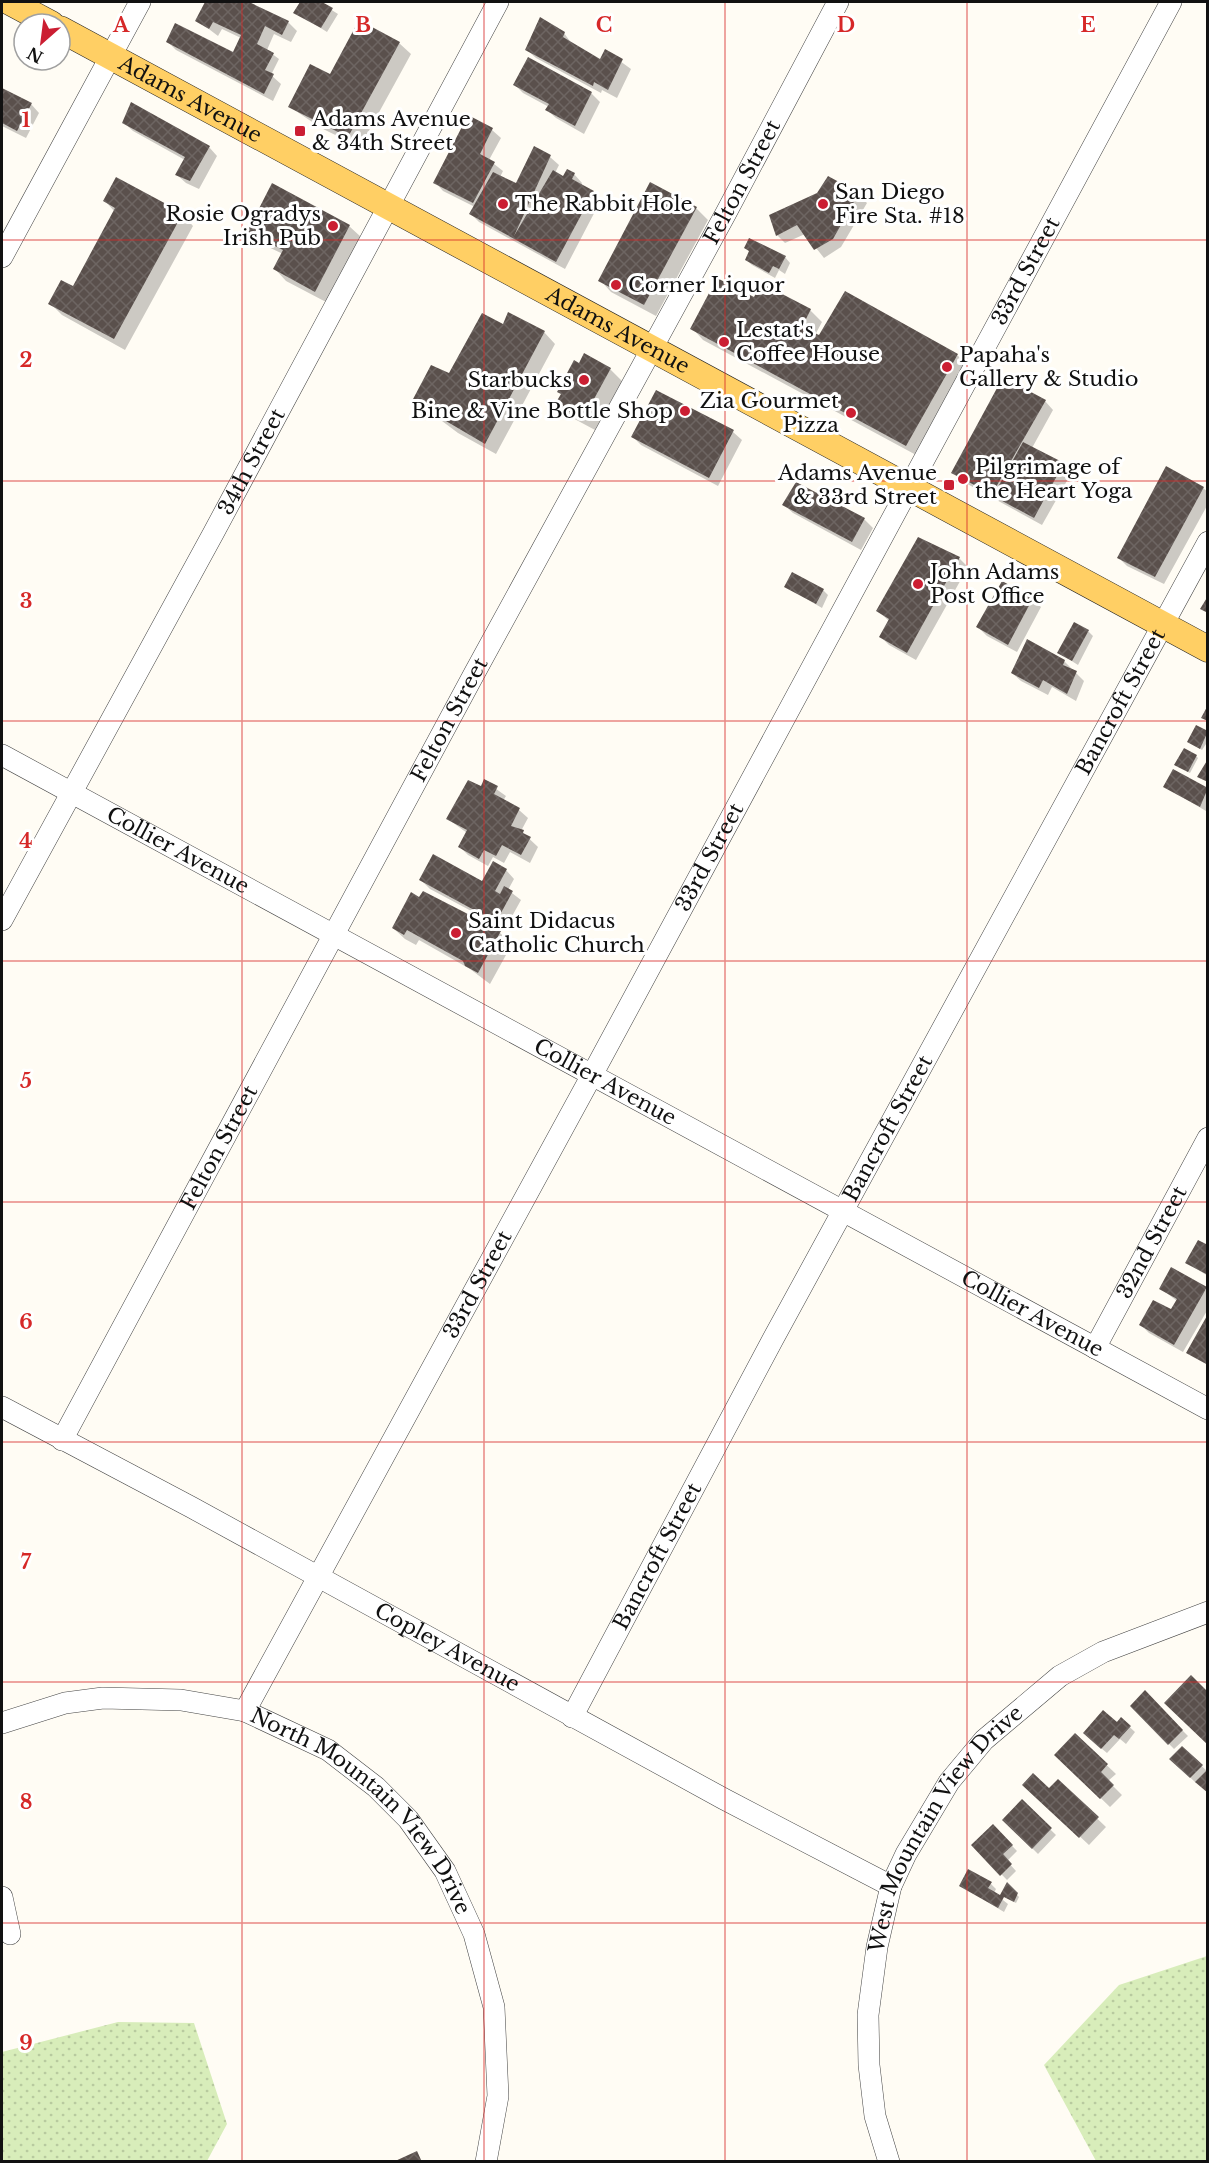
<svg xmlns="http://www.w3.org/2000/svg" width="1209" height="2163" font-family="'Libre Baskerville',serif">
<defs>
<pattern id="grass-dots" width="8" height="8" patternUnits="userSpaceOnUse" patternTransform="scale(1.5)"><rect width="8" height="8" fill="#d8edba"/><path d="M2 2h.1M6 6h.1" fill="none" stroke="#b8ca9f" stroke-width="1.8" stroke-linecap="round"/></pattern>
<pattern id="building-cross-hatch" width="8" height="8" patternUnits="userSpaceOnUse" patternTransform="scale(1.5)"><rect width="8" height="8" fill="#5a504c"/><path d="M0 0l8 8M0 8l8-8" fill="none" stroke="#6d6562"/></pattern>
</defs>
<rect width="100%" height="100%" fill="#fffcf4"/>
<path fill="url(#grass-dots)" d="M1207 1956V2161H1096L1044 2065 1119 1985Z
M118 2022 194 2023 227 2124 207 2161H2V2052Z"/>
<path fill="#0003" d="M207 2H246L288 22 297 31 291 42 274 34 267 50 279 59 271 75 281 84 273 101 176 50 167 41 240 58 241 38 222 29 218 36 197 20Z
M301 2H319L338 14 327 32 295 12Z
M564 33 572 44 601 61 606 51 631 69 617 98 602 90 601 93 536 58 527 50Z
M399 43 411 54 360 147 321 128 290 107 329 76Z
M528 59 591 93 600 102 584 134 556 118 547 110 549 107 523 93 515 85Z
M2 89 31 104 39 113 26 138 2 126Z
M469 117 492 130 501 138 489 160 503 171 500 177 516 186 550 157 559 165 555 173 564 178 574 174 582 183 581 186 601 200 565 269 479 222 471 214 475 207 443 191 435 182Z
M124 123 209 147 217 156 199 189 186 183 177 175 185 160 133 131Z
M828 178 858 194 867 203 841 247 824 258 805 234 785 243 777 235 818 194Z
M105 201 182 214 193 226 125 350 62 315 50 303 74 288 115 212Z
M696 208 708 220 656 316 611 292 600 280Z
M349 226 361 237 326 302 286 281 275 269 283 254 260 243 249 231Z
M746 248 785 257 790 263 785 274 779 270 775 278 752 265 746 260 750 252Z
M755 299 810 310 822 322 815 335 957 355 969 366 918 456 703 340 692 328Z
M503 326 544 332 555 344 496 454 458 433 414 400 456 379Z
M610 369 622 381 595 430 569 416 557 404Z
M1045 401 1053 410 1032 448 1064 464 1072 472 1042 525 962 481 953 472Z
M733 432 742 440 718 486 641 445 633 437Z
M1203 488 1208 492V504L1164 584 1127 566 1119 558Z
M784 505 864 519 873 528 861 550 793 513Z
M959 558 968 567 916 660 889 645 881 637 889 621 878 611Z
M786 587 823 590 828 595 822 608Z
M1032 599 1041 607 1017 652 987 636 978 627Z
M1088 631 1093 636 1078 665 1059 653Z
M1064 661 1084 681 1076 701 1052 687 1048 695 1021 681 1012 673Z
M1197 727 1208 733V741L1202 750 1189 742Z
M1196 756 1198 758 1190 773 1178 767Z
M1173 771 1208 789 1206 811 1165 787Z
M485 781 506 796 503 801 519 810 528 818 521 831 538 847 530 863 510 852 504 863 493 857 488 866 468 855 460 847 467 833 448 819 481 788Z
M506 870 514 879 508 890 521 900 505 929 430 889 421 880 483 883Z
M393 928 500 933 512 944 490 984 470 969 419 940 416 945 405 939Z
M1208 1247V1276L1187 1263Z
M1160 1288 1208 1290V1309L1183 1352 1149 1333 1141 1325 1171 1311 1177 1301Z
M1145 1693 1188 1736 1174 1749 1132 1706Z
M1121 1719 1135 1732 1126 1744 1120 1739 1107 1753 1090 1739Z
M1075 1735 1116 1774 1108 1781 1122 1795 1110 1807 1056 1755Z
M1182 1748 1207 1771 1196 1783 1171 1759Z
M1058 1781 1106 1827 1089 1845 1033 1793 1049 1790Z
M1022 1802 1056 1835 1038 1854 1004 1820Z
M993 1826 1017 1851 1007 1861 1016 1871 1007 1880 973 1845Z
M991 1884 996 1889 994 1893 1008 1904 1004 1912 961 1886Z
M1007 1884 1019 1897 1016 1903 1004 1897Z"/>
<path fill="url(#building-cross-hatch)" d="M205 2H249L289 21 282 35 265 26 257 44 274 53 265 70 274 74 264 94 166 42 175 23 233 52 241 35 213 22 209 29 195 21Z
M300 2H322L333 8 321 28 293 13Z
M540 17 565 32 563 37 600 59 605 49 623 59 608 90 594 82 593 86 525 50Z
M359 20 400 42 348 137 288 107 310 64 330 74Z
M528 57 592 92 575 126 545 110 549 104 513 85Z
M2 88 32 103 17 131 2 123Z
M131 102 210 146 190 181 175 175 185 157 122 123Z
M468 115 493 128 480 154 495 162 473 203 433 183Z
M534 146 551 155 514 236 553 170 563 176 567 169 575 173 572 179 594 191 556 262 469 214 493 172 516 183Z
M828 176 859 193 833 239 814 250 797 225 776 236 769 215 817 193Z
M116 177 183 213 114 339 48 304 61 280 73 286 115 208 103 201Z
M650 182 697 207 644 305 598 281Z
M272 183 350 225 315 292 273 269 283 250 247 232Z
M749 238 786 256 779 269 773 266 769 273 745 260 749 251 744 248Z
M717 278 754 297 761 283 811 309 802 327 819 335 845 291 958 354 906 446 690 329Z
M508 312 545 331 485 444 412 401 431 365 449 373 482 313 503 324Z
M584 353 611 368 583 419 555 404 561 394 557 392 574 360 579 363Z
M1003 377 1046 400 992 494 951 473Z
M656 390 734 430 709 478 631 437Z
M1023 442 1064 463 1034 518 993 496Z
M1166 466 1204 487 1155 577 1117 558Z
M796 482 865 518 852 542 782 505Z
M918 537 960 557 907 653 879 637 889 619 876 611Z
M792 572 824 589 816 604 784 587Z
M1002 581 1033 598 1008 645 976 627Z
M1208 596V613L1200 609Z
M1074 622 1089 630 1072 661 1057 653Z
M1027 639 1065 660 1063 665 1077 671 1067 694 1043 680 1039 688 1011 673Z
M1208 705V721L1201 718Z
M1196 725 1208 731 1200 749 1187 742Z
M1184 748 1197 755 1188 772 1174 765Z
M1208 759V782L1197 777Z
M1173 769 1208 788 1200 807 1163 787Z
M484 779 498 786 494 794 520 808 511 826 524 830 523 833 531 837 521 855 502 845 496 856 484 850 479 859 458 847 467 830 446 819 468 780 481 786Z
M433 854 482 881 493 861 507 869 495 891 500 894 504 886 513 891 496 922 419 880Z
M423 891 501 931 478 973 465 966 463 961 407 930 404 935 392 928 411 892 419 897Z
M1198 1240 1208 1245V1275L1185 1263Z
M1171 1267 1207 1287 1174 1345 1139 1325 1153 1300 1171 1309 1177 1299 1159 1289Z
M1208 1314V1365L1186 1353Z
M1191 1675 1208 1692V1745L1164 1703Z
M1145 1690 1183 1730 1168 1745 1130 1706Z
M1103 1710 1117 1722 1121 1717 1131 1726 1119 1739 1114 1735 1101 1749 1083 1733Z
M1075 1733 1108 1764 1101 1772 1114 1785 1100 1799 1054 1755Z
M1182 1746 1203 1765 1190 1778 1169 1759Z
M1208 1769V1793L1195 1782Z
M1033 1773 1049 1788 1058 1779 1099 1817 1079 1838 1022 1785Z
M1022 1799 1052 1828 1032 1849 1002 1820Z
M993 1824 1013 1845 1003 1854 1012 1864 1000 1876 971 1845Z
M968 1869 992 1882 988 1888 1000 1895 1007 1882 1018 1893 1014 1902 1004 1897 998 1908 959 1886Z
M417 2151 422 2162H393Z"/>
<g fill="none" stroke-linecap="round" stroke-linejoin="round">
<g stroke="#444" stroke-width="22">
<g id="minor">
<path d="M2 257 140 2"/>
<path id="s1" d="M2 755 1208 1409"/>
<path id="s2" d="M2 920 214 532 498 2"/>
<path id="s3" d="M1095 1348 1208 1138"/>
<path id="s4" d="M2 1407 191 1507 724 1799 891 1886"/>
<path id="s5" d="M62 1440 474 674 726 213 838 2"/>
<path id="s6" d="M245 1711 592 1075 1171 2"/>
<path id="s7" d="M572 1717 773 1339 1208 542"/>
<path id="s8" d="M2 1723 65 1703 103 1698 181 1700 245 1711 328 1750 376 1787 408 1819 445 1871 474 1934 494 2007 498 2096 486 2162"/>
<path d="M2 1897 10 1934"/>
<path id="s9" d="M889 2162 875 2116 869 2065 868 2015 877 1947 891 1886 906 1854 949 1782 984 1740 1060 1676 1103 1652 1208 1612"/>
</g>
</g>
<g stroke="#222" stroke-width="27">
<g id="major">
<path d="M10 2 51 24"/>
<path id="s10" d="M60 29 1208 649"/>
</g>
</g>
<use href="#minor" stroke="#fff" stroke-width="21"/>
<use href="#major" stroke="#ffcf64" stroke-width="26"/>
</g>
<path fill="none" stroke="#d62828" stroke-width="1.5" stroke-opacity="0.55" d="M242 2V2162M484 2V2162M725 2V2162M967 2V2162M2 240H1208M2 481H1208M2 721H1208M2 961H1208M2 1202H1208M2 1442H1208M2 1682H1208M2 1923H1208"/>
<g fill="#cb1e32" stroke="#fff" stroke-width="2">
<rect x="294" y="125" width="12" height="12" rx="3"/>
<circle cx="503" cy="204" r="6"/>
<circle cx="823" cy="204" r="6"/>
<circle cx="333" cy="226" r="6"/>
<circle cx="616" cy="285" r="6"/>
<circle cx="724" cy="342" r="6"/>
<circle cx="947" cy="367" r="6"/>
<circle cx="584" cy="380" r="6"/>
<circle cx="685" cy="411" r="6"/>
<circle cx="851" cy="413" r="6"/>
<circle cx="963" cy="479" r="6"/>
<rect x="943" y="479" width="12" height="12" rx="3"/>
<circle cx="918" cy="584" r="6"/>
<circle cx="456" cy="933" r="6"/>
</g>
<g text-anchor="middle" stroke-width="6" stroke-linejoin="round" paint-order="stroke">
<g font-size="21" fill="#111" stroke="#fff">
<text dy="7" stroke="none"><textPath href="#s10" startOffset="148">Adams Avenue</textPath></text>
<text dy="7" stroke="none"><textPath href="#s5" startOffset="1430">Felton Street</textPath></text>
<text dy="7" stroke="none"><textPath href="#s6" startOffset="1638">33rd Street</textPath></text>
<text dy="7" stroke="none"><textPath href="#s10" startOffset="634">Adams Avenue</textPath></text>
<text dy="7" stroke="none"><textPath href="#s2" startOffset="522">34th Street</textPath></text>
<text dy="7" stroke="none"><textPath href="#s7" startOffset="1154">Bancroft Street</textPath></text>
<text dy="7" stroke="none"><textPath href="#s5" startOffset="818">Felton Street</textPath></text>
<text dy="7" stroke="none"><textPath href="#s1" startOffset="200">Collier Avenue</textPath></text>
<text dy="7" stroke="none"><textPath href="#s6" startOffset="972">33rd Street</textPath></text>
<text dy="7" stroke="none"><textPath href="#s1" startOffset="686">Collier Avenue</textPath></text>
<text dy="7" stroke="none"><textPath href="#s7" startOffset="668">Bancroft Street</textPath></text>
<text dy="7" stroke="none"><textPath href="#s5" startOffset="332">Felton Street</textPath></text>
<text dy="7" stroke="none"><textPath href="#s3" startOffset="120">32nd Street</textPath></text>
<text dy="7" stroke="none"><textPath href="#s6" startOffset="486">33rd Street</textPath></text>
<text dy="7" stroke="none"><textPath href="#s1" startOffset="1172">Collier Avenue</textPath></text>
<text dy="7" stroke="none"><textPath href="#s7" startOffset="182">Bancroft Street</textPath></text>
<text dy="7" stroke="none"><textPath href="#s4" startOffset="506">Copley Avenue</textPath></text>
<text dy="7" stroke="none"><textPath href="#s8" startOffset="405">North Mountain View Drive</textPath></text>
<text dy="7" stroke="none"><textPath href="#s9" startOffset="357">West Mountain View Drive</textPath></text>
</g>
<g font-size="21" fill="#111" stroke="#fff" text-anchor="start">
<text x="312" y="126">Adams Avenue<tspan x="312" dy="24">&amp; 34th Street</tspan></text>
<text x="835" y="199">San Diego<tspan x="835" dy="24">Fire Sta. #18</tspan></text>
<text x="515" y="211">The Rabbit Hole</text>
<text x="321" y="221" text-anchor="end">Rosie Ogradys<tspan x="321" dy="24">Irish Pub</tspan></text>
<text x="628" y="292">Corner Liquor</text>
<text x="736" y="337">Lestat's<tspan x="736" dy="24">Coffee House</tspan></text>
<text x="959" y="362">Papaha's<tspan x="959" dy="24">Gallery &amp; Studio</tspan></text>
<text x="572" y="387" text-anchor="end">Starbucks</text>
<text x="839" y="408" text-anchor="end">Zia Gourmet<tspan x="839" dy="24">Pizza</tspan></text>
<text x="673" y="418" text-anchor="end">Bine &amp; Vine Bottle Shop</text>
<text x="975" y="474">Pilgrimage of<tspan x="975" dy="24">the Heart Yoga</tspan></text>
<text x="937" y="480" text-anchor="end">Adams Avenue<tspan x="937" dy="24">&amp; 33rd Street</tspan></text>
<text x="930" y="579">John Adams<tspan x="930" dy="24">Post Office</tspan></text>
<text x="468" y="928">Saint Didacus<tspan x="468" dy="24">Catholic Church</tspan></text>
</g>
</g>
<g font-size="20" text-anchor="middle" font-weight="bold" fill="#d62828" stroke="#fff" stroke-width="6" stroke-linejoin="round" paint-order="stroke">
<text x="121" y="32">A</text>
<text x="363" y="32">B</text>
<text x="604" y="32">C</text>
<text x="846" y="32">D</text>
<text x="1088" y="32">E</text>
<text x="26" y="127">1</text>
<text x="26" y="367">2</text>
<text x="26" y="608">3</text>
<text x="26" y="848">4</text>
<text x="26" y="1088">5</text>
<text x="26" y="1329">6</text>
<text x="26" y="1569">7</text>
<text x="26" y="1809">8</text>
<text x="26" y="2050">9</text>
</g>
<rect width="1209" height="2163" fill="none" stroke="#111111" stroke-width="6"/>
<g transform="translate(42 42) rotate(208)"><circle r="28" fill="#ffffff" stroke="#a0a0a0" stroke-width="1.5"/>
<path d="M0-4.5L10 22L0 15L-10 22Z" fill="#cb1e32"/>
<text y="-9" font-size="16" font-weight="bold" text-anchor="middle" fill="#111111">N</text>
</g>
</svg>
